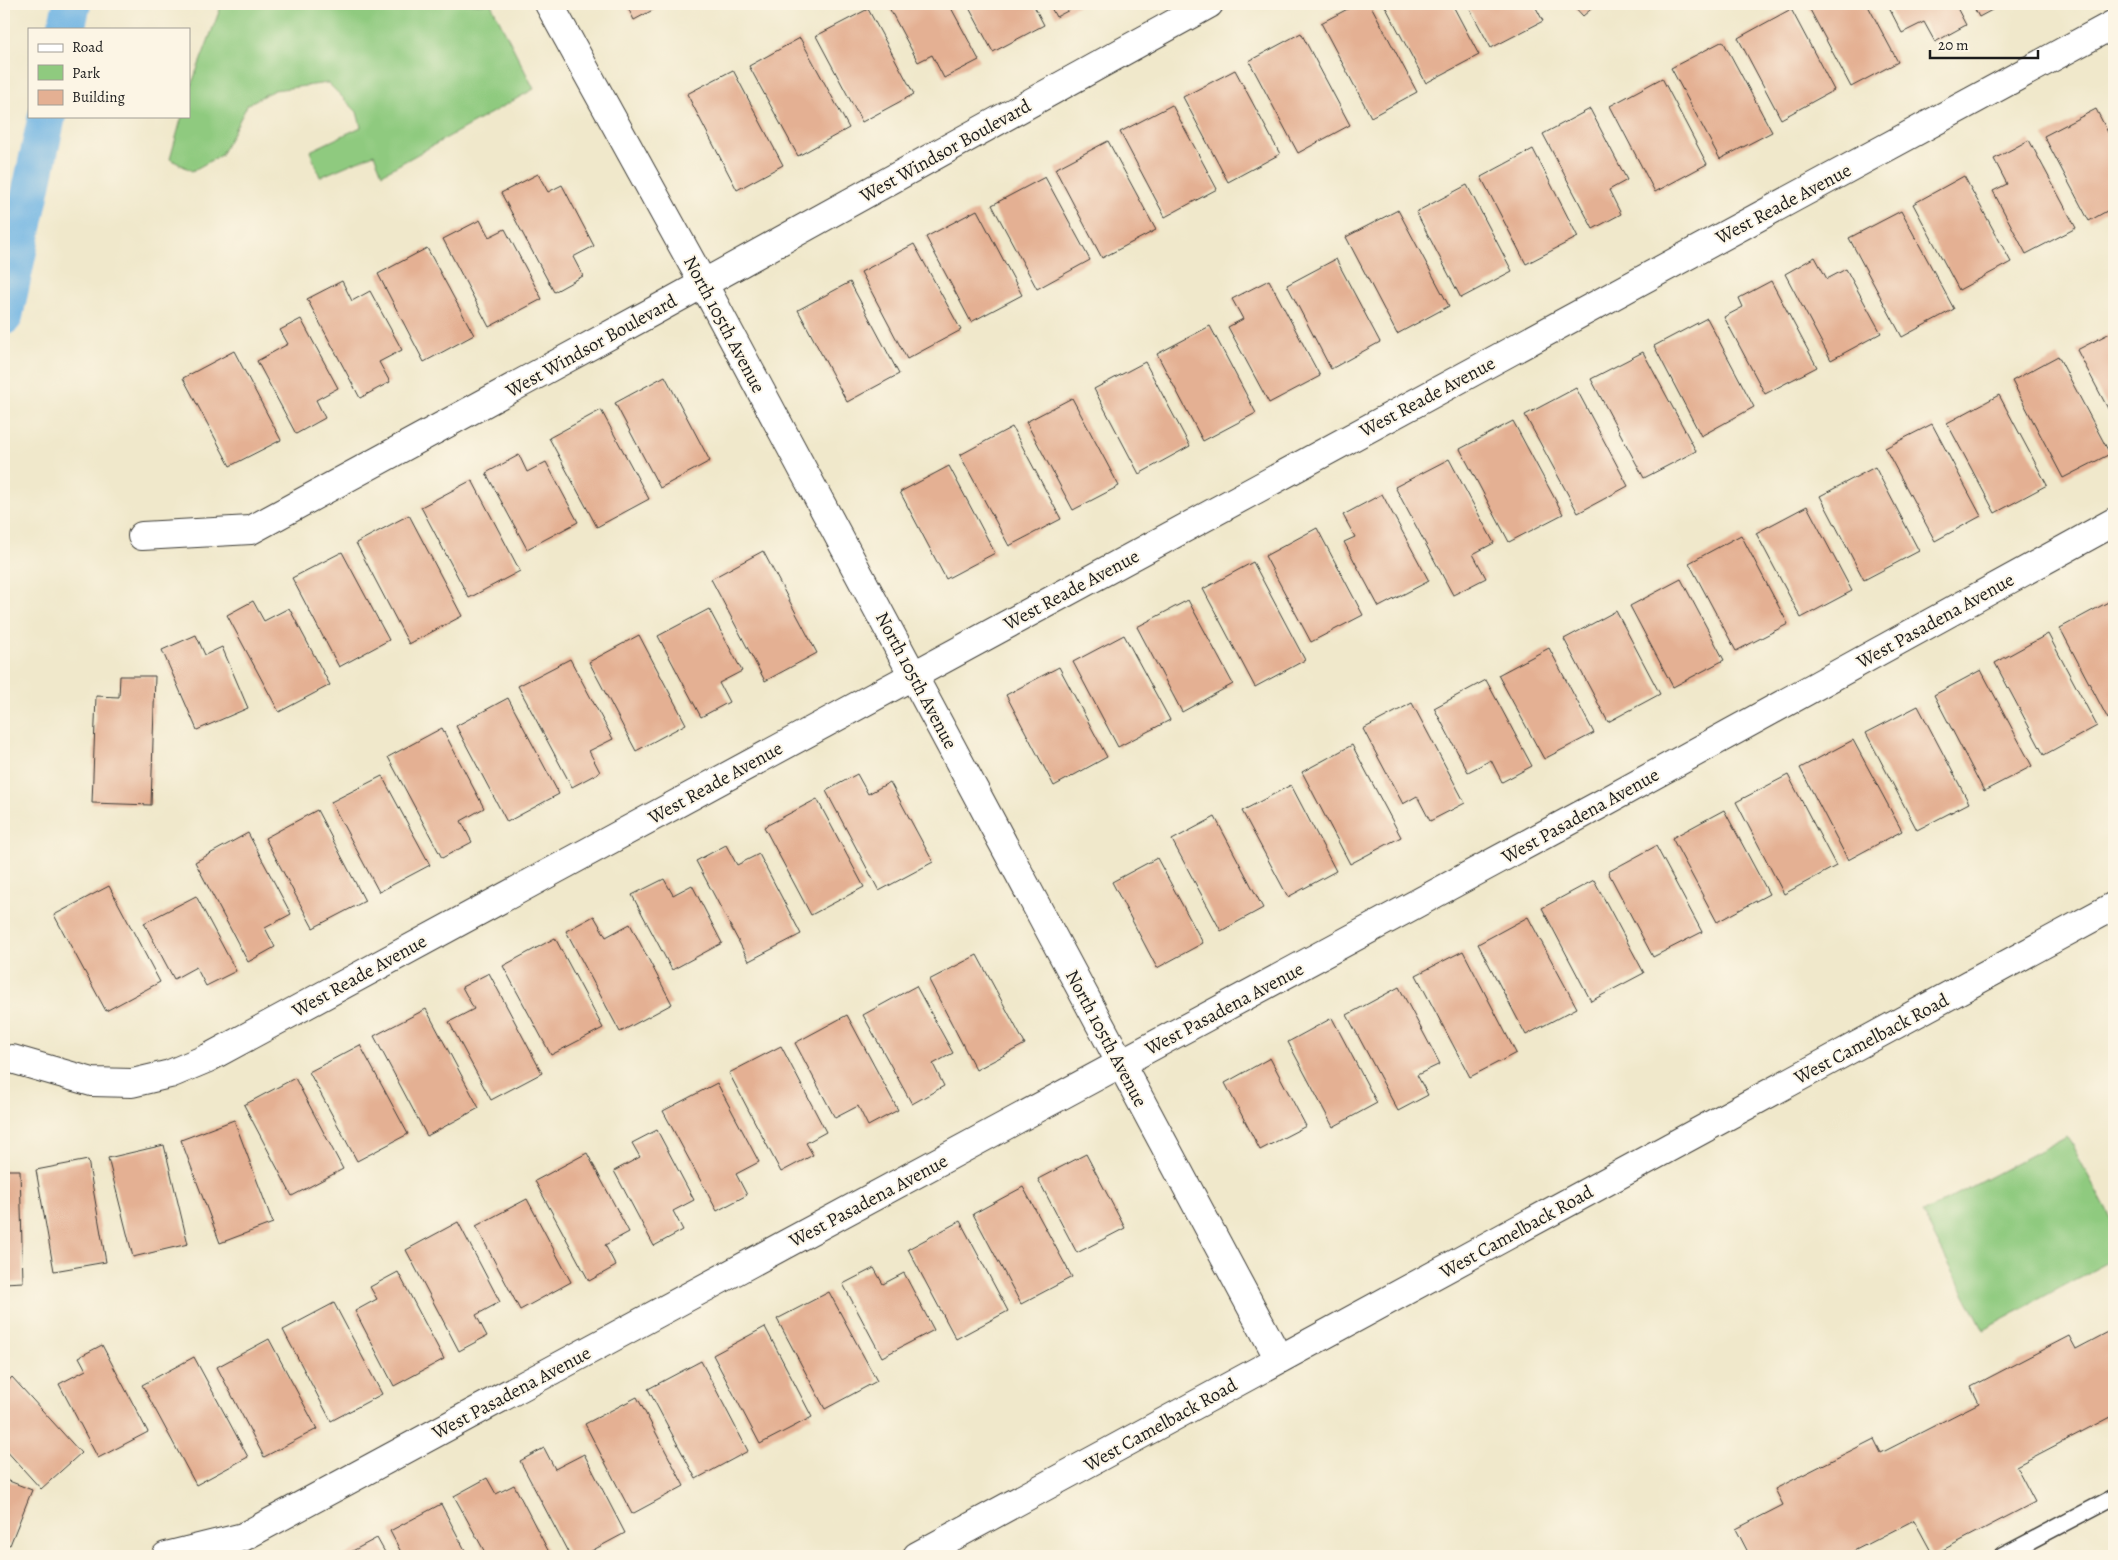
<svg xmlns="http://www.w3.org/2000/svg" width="2118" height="1560" font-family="Alegreya,serif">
<rect width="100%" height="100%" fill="#fcf5e5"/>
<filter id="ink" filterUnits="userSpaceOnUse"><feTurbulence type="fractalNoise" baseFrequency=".02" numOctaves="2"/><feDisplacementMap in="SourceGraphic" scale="10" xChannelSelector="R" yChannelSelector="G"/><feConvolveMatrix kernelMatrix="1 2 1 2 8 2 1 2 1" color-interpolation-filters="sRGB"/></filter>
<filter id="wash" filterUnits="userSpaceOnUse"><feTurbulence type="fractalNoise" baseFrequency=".0096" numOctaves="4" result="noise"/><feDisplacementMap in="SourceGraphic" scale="20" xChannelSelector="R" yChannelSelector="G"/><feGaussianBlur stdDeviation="1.12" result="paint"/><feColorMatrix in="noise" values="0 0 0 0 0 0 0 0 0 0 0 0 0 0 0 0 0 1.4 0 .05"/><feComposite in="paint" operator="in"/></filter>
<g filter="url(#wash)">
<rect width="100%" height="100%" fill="#f0e8cb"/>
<path fill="#8fca7f" stroke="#56734e" d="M222 4H491L534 89 382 174 374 154 320 177 310 151 361 127 357 112 328 83 274 90 248 104 221 155 192 171 170 159 182 116H189V91Z
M2067 1136 2114 1224V1259L1983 1329 1922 1213Z"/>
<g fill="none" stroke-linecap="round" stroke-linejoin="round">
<path stroke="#6db3e3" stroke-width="38" d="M66 29 72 4
M4 316 47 116"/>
</g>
<g id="blocks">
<path fill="#e4b093" d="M626 4H664L634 20Z
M887 4H949L979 60 944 78 932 55 918 62Z
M967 4H1033L1044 25 993 52Z
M1049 4H1081L1056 17Z
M1357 4H1370L1417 92 1371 117 1321 23Z
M1384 4H1452L1479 55 1426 83Z
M1467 4H1534L1543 21 1491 48Z
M1572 4H1597L1583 16Z
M1807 4H1867L1898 62 1851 87Z
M1887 4H1955L1966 25 1935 42 1924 22 1902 33Z
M1972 4H2003L1979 17Z
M868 9 914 94 862 122 816 36Z
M1791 9 1834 90 1781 119 1738 38Z
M1301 33 1350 125 1298 153 1249 61Z
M800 38 849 128 798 156 749 66Z
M1723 41 1772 132 1720 159 1671 68Z
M733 70 783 165 737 190 687 94Z
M1235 70 1280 154 1228 182 1183 97Z
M1662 78 1707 164 1655 192 1610 106Z
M1172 105 1217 189 1165 217 1120 132Z
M1590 109 1627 180 1609 190 1621 214 1593 229 1543 134Z
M2096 109 2114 144V207L2089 221 2044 136Z
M2029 140 2076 228 2026 254 1993 191 2007 184 1994 159Z
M1108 141 1156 230 1102 258 1055 169Z
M1533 149 1578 237 1526 264 1481 177Z
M538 174 548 192 562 185 594 246 573 257 583 276 554 292 501 193Z
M1964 176 2011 262 1959 290 1913 204Z
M1045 177 1090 260 1037 289 992 205Z
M1467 185 1512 271 1461 298 1416 212Z
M977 210 1022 295 971 322 926 237Z
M1398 210 1449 306 1397 334 1346 237Z
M1901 211 1954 309 1902 337 1849 238Z
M480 220 489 237 505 229 542 299 489 327 443 239Z
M914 244 961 330 907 359 861 272Z
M427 248 474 335 424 362 378 274Z
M1815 257 1827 279 1846 269 1881 333 1831 360 1785 274Z
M1336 259 1380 342 1331 369 1287 285Z
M1269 280 1320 376 1269 403 1228 327 1243 319 1232 299Z
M342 281 352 301 370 291 402 350 379 362 390 382 360 398 307 299Z
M1771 281 1817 367 1765 394 1724 317 1743 307 1739 298Z
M850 282 899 374 847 402 798 310Z
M1707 318 1754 407 1701 436 1654 346Z
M301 319 338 388 316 400 325 418 296 434 257 361 288 344 280 330Z
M1210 326 1256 413 1203 441 1157 354Z
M2114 331V420L2077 350Z
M234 351 281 440 230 466 183 378Z
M1643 352 1696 451 1644 478 1591 379Z
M2058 356 2110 454 2063 478 2012 381Z
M1145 362 1190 446 1139 474 1094 389Z
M665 376 710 461 660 488 615 403Z
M1576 388 1628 486 1578 513 1525 415Z
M1999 395 2047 485 1995 513 1947 423Z
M1072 398 1119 486 1073 510 1026 422Z
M601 410 649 499 597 527 549 438Z
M1513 421 1563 514 1509 542 1460 449Z
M1932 424 1981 516 1935 541 1885 448Z
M1012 427 1061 519 1009 546 960 455Z
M519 455 527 472 546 462 578 522 527 549 486 473Z
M1449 459 1494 543 1473 554 1486 578 1453 595 1395 487Z
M949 466 995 553 946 579 900 492Z
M1875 467 1919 551 1864 580 1820 496Z
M472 480 520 571 469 598 421 507Z
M1382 494 1429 581 1379 607 1344 542 1355 537 1343 515Z
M1807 506 1852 591 1801 618 1756 533Z
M409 515 462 616 409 644 356 543Z
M1317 528 1363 615 1311 642 1265 556Z
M1741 535 1788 624 1736 651 1689 563Z
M763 551 817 653 765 681 711 579Z
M342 552 389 640 339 667 292 578Z
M1253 562 1305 660 1255 687 1203 589Z
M1681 579 1724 660 1673 687 1630 606Z
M1188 600 1233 684 1182 712 1137 627Z
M2112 600 2114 605V716L2108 719 2060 628Z
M253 601 264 621 289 608 330 685 279 712 227 615Z
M709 609 742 671 719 683 729 702 701 717 658 636Z
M1616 611 1660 694 1608 722 1564 639Z
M2048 634 2097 726 2044 755 1995 663Z
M196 635 205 655 222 647 248 708 197 730 162 650Z
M639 635 686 724 636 751 589 662Z
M1124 635 1170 720 1118 747 1073 662Z
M1549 648 1594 733 1544 759 1498 675Z
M570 659 613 739 589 751 600 772 572 787 518 686Z
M1059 667 1107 757 1054 786 1006 695Z
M1981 670 2032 766 1984 791 1934 695Z
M120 676H155L151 805 92 803 96 696 119 697Z
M1486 680 1532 766 1502 782 1491 760 1468 772 1434 708Z
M508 698 559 794 507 822 456 726Z
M1412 703 1465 803 1430 821 1417 796 1403 804 1363 729Z
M1918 706 1969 803 1917 830 1866 733Z
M442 728 484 808 461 821 472 842 442 858 388 757Z
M1853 740 1902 831 1848 860 1800 768Z
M1352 745 1401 837 1350 864 1302 772Z
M857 774 868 794 890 782 933 862 879 891 826 791Z
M1788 775 1836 866 1784 894 1736 802Z
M382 776 430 865 379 892 331 802Z
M1291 785 1336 871 1288 897 1242 811Z
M817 799 864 887 811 915 764 827Z
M317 810 365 901 313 928 265 838Z
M1724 810 1769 894 1717 922 1672 838Z
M1215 817 1263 908 1221 931 1172 840Z
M248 833 291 914 265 928 275 947 248 962 195 862Z
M726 845 737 865 759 854 801 934 749 961 696 861Z
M1656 846 1702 932 1653 957 1608 872Z
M1157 858 1203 943 1157 968 1112 882Z
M664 879 673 895 692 885 722 943 672 970 632 895Z
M1594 880 1644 973 1591 1001 1542 908Z
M109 886 160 982 106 1011 54 915Z
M196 896 236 971 206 986 196 967 174 979 144 923Z
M594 916 606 937 630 924 672 1004 620 1032 566 931Z
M1528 917 1577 1008 1526 1035 1478 944Z
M555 938 603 1028 551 1055 503 966Z
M1463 951 1516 1053 1470 1077 1416 975Z
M977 955 1025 1044 976 1070 929 980Z
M489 973 542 1073 491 1100 449 1022 474 1009 462 987Z
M916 986 953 1053 933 1064 944 1086 912 1104 863 1015Z
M1399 987 1440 1064 1417 1075 1428 1095 1398 1111 1347 1015Z
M426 1009 479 1108 427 1136 374 1036Z
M847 1015 898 1110 868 1126 858 1106 835 1118 795 1043Z
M1332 1018 1377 1103 1333 1127 1288 1042Z
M360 1045 408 1134 357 1161 309 1072Z
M781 1046 826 1132 806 1143 813 1155 781 1172 729 1073Z
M1270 1058 1306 1126 1260 1150 1225 1083Z
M295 1078 343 1169 292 1196 244 1105Z
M717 1083 759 1162 736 1174 747 1195 717 1211 663 1111Z
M234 1120 273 1223 220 1243 181 1140Z
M657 1130 694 1200 673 1211 683 1230 654 1246 614 1171 640 1157 632 1143Z
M164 1145 188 1244 133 1257 108 1158Z
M587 1153 629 1232 605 1245 616 1266 589 1281 535 1181Z
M1086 1154 1125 1228 1077 1253 1038 1179Z
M88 1160 106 1262 54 1271 36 1170Z
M4 1170H20L23 1282 4 1283Z
M1023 1187 1072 1277 1021 1304 973 1214Z
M527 1199 571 1282 520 1310 476 1226Z
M960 1221 1008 1311 956 1339 908 1249Z
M458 1222 500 1302 476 1315 487 1336 459 1351 406 1250Z
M874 1268 883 1284 904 1273 934 1330 882 1357 843 1284Z
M398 1272 444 1359 394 1386 355 1311 377 1299 370 1287Z
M829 1292 877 1381 825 1409 777 1319Z
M334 1303 382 1394 331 1421 283 1330Z
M765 1327 812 1417 760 1444 713 1355Z
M2114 1329V1426L2110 1417 2016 1466 2035 1502 1933 1555 1914 1520 1844 1556H1750L1736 1529 1783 1505 1775 1489 1874 1439 1881 1453 1979 1403 1971 1387 2069 1336 2076 1349Z
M269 1339 317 1429 264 1457 217 1367Z
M102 1345 148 1432 98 1458 59 1384 86 1370 79 1357Z
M194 1357 248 1457 196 1485 142 1385Z
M701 1361 748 1451 696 1479 648 1389Z
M12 1377 81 1453 41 1489 4 1448V1413L7 1410 4 1407V1386Z
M637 1397 684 1486 632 1514 585 1424Z
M544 1448 555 1469 584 1454 625 1533 582 1556H570L520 1461Z
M487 1478 496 1494 514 1485 551 1556H487L454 1496Z
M4 1479 32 1490 10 1545 4 1543Z
M441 1504 468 1556H403L390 1531Z
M377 1538 387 1556H343Z"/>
</g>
</g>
<g filter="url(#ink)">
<use href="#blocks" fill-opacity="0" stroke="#3c3b36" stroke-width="1"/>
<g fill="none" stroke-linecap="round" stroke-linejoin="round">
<g stroke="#3c3b36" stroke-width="18">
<path id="lane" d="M2002 1556 2114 1497"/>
</g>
<g stroke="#3c3b36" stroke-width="30">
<path id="street" d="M142 536 251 530 652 312 1209 4
M12 1059 92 1082 132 1083 170 1074 208 1058 2114 24
M166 1556 243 1537 1603 803 2114 522"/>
</g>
<g stroke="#3c3b36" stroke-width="30">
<path id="secondary" d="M549 4 703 283 1279 1359"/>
</g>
<g stroke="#3c3b36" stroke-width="30">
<path id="primary" d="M917 1556 2114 906"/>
</g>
<use href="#lane" stroke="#fff" stroke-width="15"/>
<use href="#street" stroke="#fff" stroke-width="28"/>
<use href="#secondary" stroke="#fff" stroke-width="28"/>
<use href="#primary" stroke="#fff" stroke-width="28"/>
</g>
</g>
<g text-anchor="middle" stroke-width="4" stroke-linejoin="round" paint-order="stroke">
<g font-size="19" fill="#1c1c1c" stroke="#fcf5e5">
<text transform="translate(945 150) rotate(-29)" y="7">West Windsor Boulevard</text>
<text transform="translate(1783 203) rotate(-28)" y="7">West Reade Avenue</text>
<text transform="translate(725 324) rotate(62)" y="7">North 105th Avenue</text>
<text transform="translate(591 345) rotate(-29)" y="7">West Windsor Boulevard</text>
<text transform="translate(1427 396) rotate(-28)" y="7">West Reade Avenue</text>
<text transform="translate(1071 589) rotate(-28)" y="7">West Reade Avenue</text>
<text transform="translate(1935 620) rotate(-29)" y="7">West Pasadena Avenue</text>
<text transform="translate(917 680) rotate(62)" y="7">North 105th Avenue</text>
<text transform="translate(715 782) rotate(-29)" y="7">West Reade Avenue</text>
<text transform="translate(1580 815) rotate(-29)" y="7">West Pasadena Avenue</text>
<text transform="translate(359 975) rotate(-29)" y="7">West Reade Avenue</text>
<text transform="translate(1224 1008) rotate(-28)" y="7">West Pasadena Avenue</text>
<text transform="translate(1107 1038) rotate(62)" y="7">North 105th Avenue</text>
<text transform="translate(1871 1038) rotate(-28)" y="7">West Camelback Road</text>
<text transform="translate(868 1200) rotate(-28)" y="7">West Pasadena Avenue</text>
<text transform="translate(1516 1231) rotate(-29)" y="7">West Camelback Road</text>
<text transform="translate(511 1392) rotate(-28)" y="7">West Pasadena Avenue</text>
<text transform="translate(1160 1424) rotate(-29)" y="7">West Camelback Road</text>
</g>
</g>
<rect width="2118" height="1560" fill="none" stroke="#fcf5e5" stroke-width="20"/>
<rect x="28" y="28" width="162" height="90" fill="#fcf5e5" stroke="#a29e95"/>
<rect x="38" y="44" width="25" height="8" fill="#ffffff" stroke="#a29e95"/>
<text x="72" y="52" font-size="15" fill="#1c1c1c">Road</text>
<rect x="38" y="65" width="25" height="15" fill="#8fca7f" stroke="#a29e95"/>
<text x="72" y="78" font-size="15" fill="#1c1c1c">Park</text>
<rect x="38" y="90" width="25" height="15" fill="#e4b093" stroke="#a29e95"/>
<text x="72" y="102" font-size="15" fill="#1c1c1c">Building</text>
<path d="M1930 50v8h108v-8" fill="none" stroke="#1c1c1c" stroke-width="2.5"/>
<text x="1938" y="50" font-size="15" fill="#1c1c1c" stroke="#fcf5e5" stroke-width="4" paint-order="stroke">20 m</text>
</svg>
